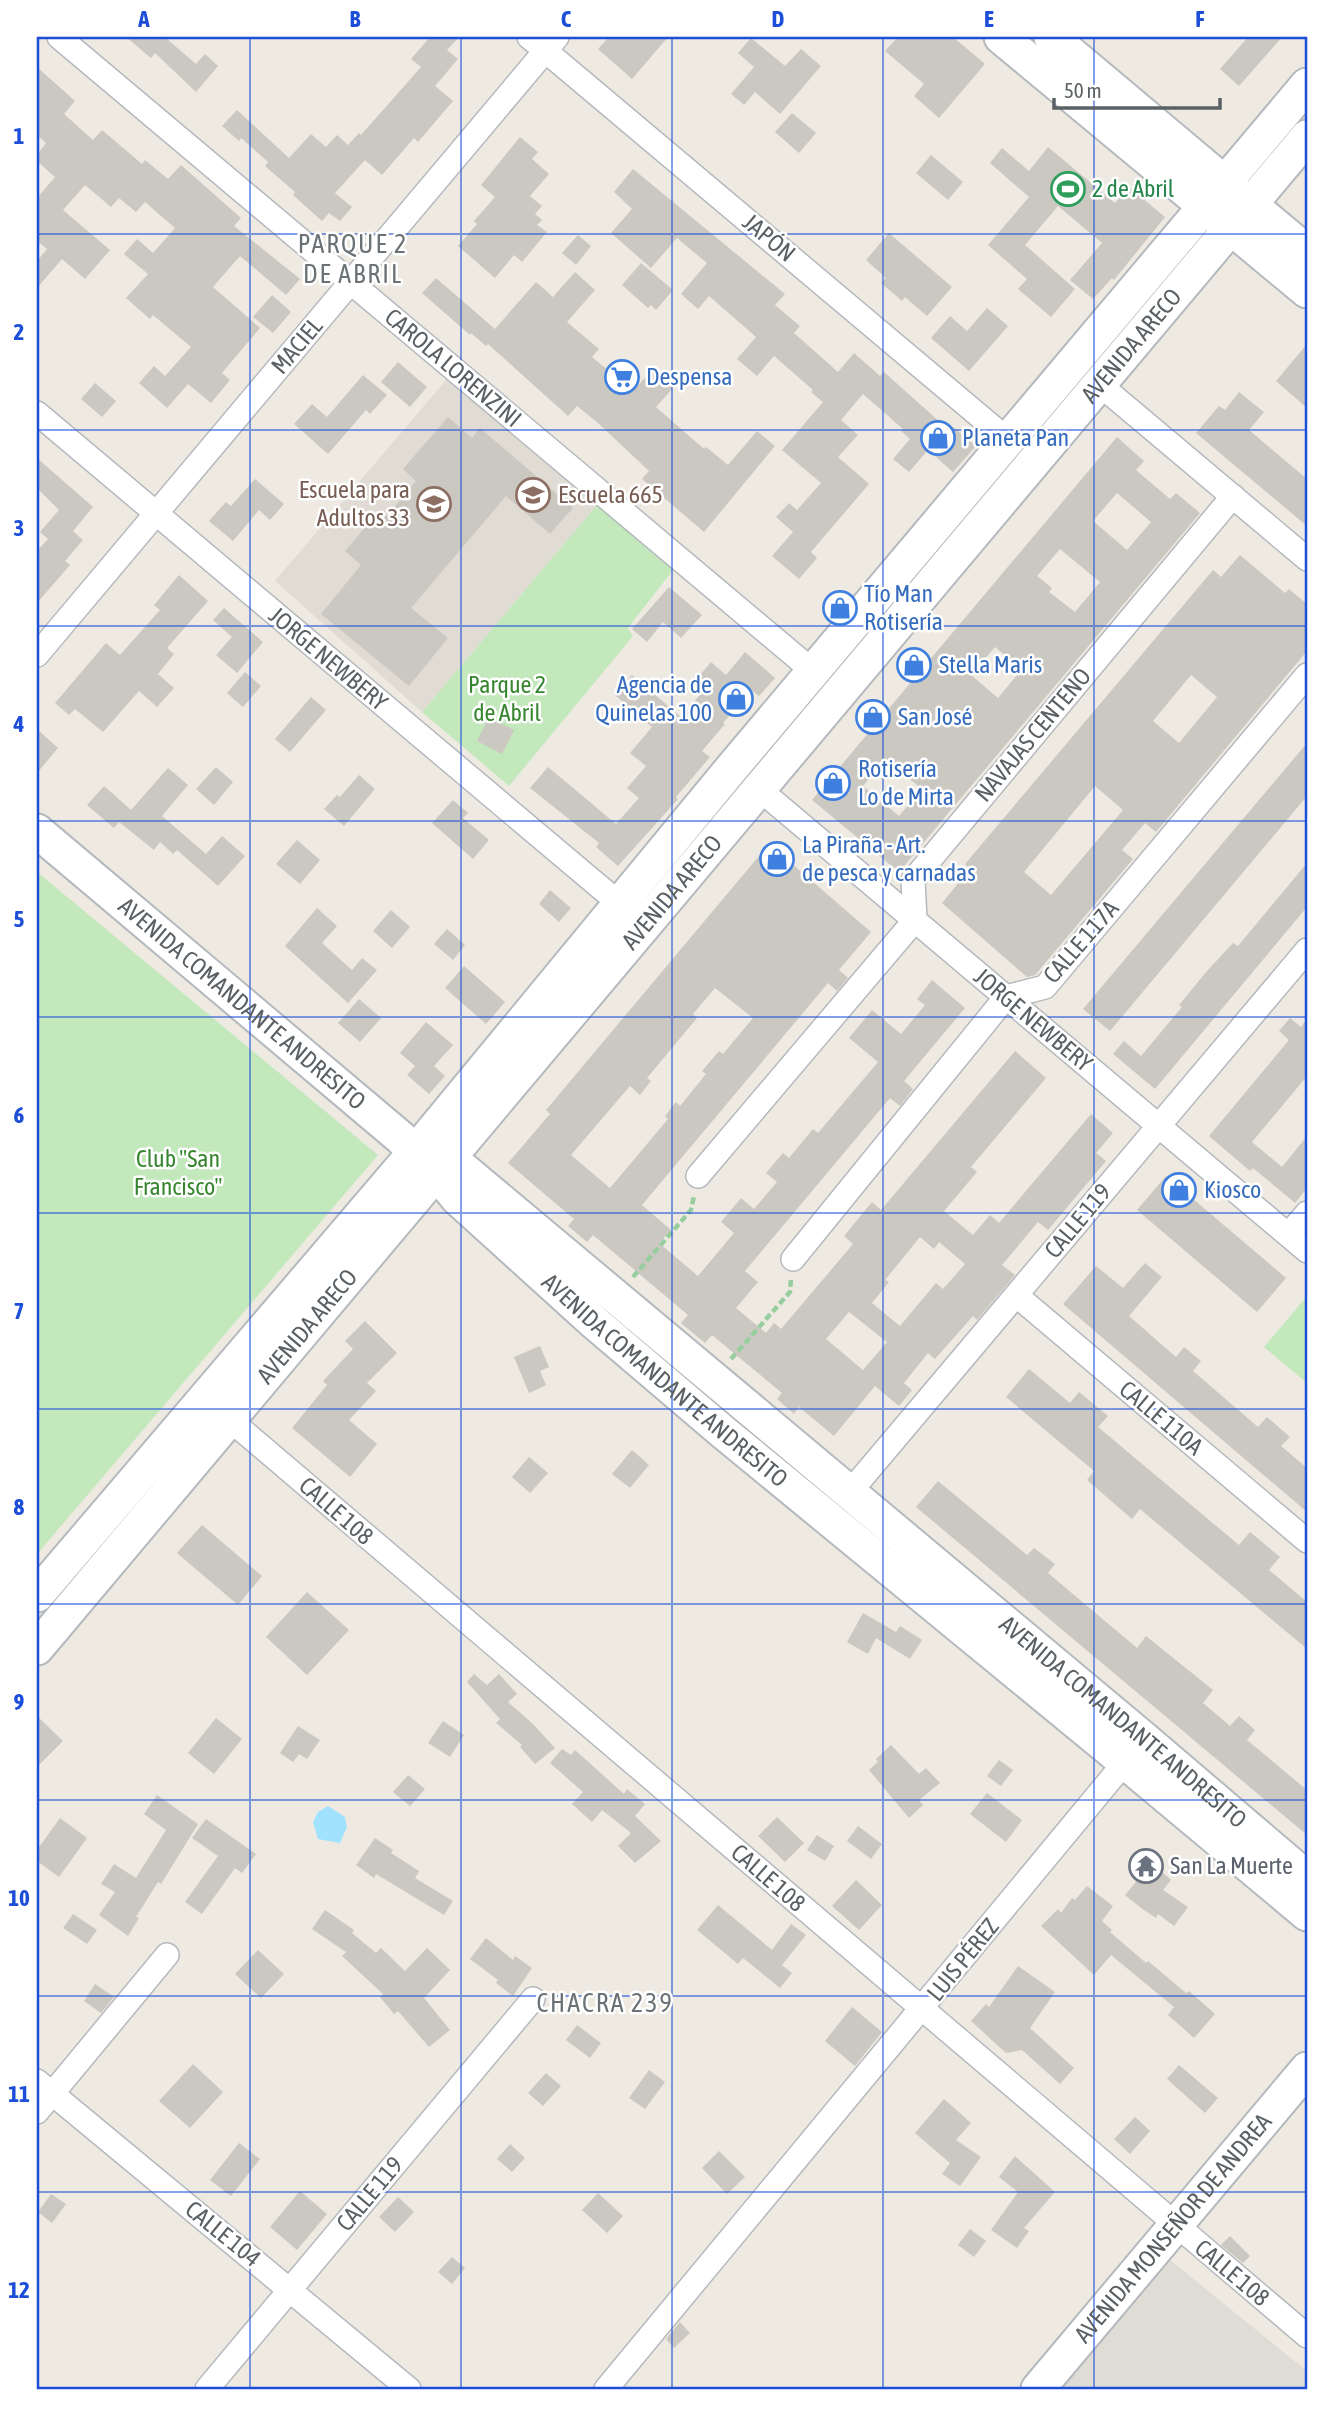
<svg xmlns="http://www.w3.org/2000/svg" width="1344" height="2426" font-family="'Asap Condensed',sans-serif">
<rect width="100%" height="100%" fill="#eeeae2"/>
<path fill="#dfdcd6" d="M1165 2256 1307 2371V2389H1054Z"/>
<path fill="#e0dbd3" d="M451 374 597 505 422 712 275 581Z"/>
<path fill="#c2e8bc" d="M597 505 673 570 628 628 633 636 509 786 422 712Z
M37 872 378 1155 37 1554Z
M1307 1296V1383L1264 1347Z"/>
<path fill="#a1e3ff" d="M328 1806 345 1817 347 1827 340 1843 318 1839 313 1822 318 1812Z"/>
<path fill="#cbc7c1" fill-rule="evenodd" d="M126 37H169L167 39 196 64 205 54 218 66 196 92 155 53 151 58Z
M430 37H459L447 50 458 59 435 86 453 101 418 142 414 138 382 175 365 160 335 193 352 207 340 221 329 213 322 221 293 195 295 192 265 166 268 162 241 138 239 141 222 126 237 110 289 158 311 134 326 147 337 135 348 145 359 133 361 135 421 67 411 59Z
M609 37H668L632 79 598 49Z
M898 37H953L985 64 939 118 914 96 924 84 885 51Z
M1248 37H1282L1239 86 1220 69Z
M751 38 785 66 801 49 821 66 780 114 755 92 744 105 731 94 754 67 738 53Z
M37 67 75 101 64 114 93 140 102 130 142 164 145 160 168 179 181 165 241 218 234 226 300 279 286 295 240 256 213 287 260 328 222 373 230 380 211 403 188 384 167 408 139 383 154 366 165 376 191 347 153 315 150 319 126 298 148 274 124 254 137 239 153 253 175 228 145 202 136 212 119 198 111 207 85 185 63 210 110 250 85 279 62 259 37 288V261L47 249 37 241V198L55 177 37 161V155L46 143 37 135Z
M792 113 816 133 799 153 775 132Z
M520 137 538 152 532 159 549 174 530 196 542 206 535 214 542 220 537 225 547 232 522 262 514 255 495 278 458 246 477 224 474 221 495 197 481 185Z
M1048 147 1115 203 1129 187 1165 217 1114 280 1112 278 1093 299 1070 280 1102 243 1058 206 1025 245 1075 289 1051 317 1018 289 1027 279 988 245 1029 197 990 163 1002 148 1029 171Z
M931 155 963 182 948 200 916 173Z
M633 169 785 294 775 305 800 326 794 333 838 372 854 353 880 376 884 372 950 431 953 427 976 446 953 472 928 450 909 472 893 459 910 439 901 431 903 429 863 394 841 420 858 435 838 457 869 484 811 552 817 558 799 579 772 556 793 532 776 517 789 503 797 510 821 483 782 450 823 402 811 392 813 390 774 356 757 376 737 359 756 337 709 296 698 309 681 294 707 263 677 238 651 268 611 233 632 209 614 192Z
M889 233 952 287 927 316 905 297 902 301 881 283 886 278 866 260Z
M578 235 591 246 576 265 562 253Z
M641 263 673 290 656 310 651 305 648 308 622 285Z
M575 272 595 290 567 322 599 349 592 357 633 391 652 370 673 388 656 407 704 449 706 447 728 465 757 431 775 446 704 532 642 479 649 471 598 423 577 406 568 416 488 344 486 346 471 333 470 335 422 293 436 278 495 329 536 282 553 297Z
M272 295 291 312 273 333 253 317Z
M987 308 1008 326 969 371 931 338 950 316 967 331Z
M1307 344V408L1276 381Z
M398 362 427 387 410 407 381 382Z
M363 375 387 395 370 414 366 410 328 454 294 424 312 404 327 417Z
M95 383 116 401 102 417 81 399Z
M1239 392 1264 412 1249 430 1307 479V526L1196 433 1219 406 1225 410Z
M448 417 472 438 480 428 573 508 550 534 506 496 411 608 448 638 409 686 321 614 361 565 345 551 380 510 387 516 416 481 403 469Z
M1117 437 1144 461 1136 470 1170 499 1176 493 1200 513 899 872 812 800ZM1117 493 1151 522 1127 550 1093 521ZM1060 549 1100 582 1075 612 1049 592 1052 588 1037 576ZM995 647 1022 669 998 698 971 675ZM885 759 922 789 899 816 863 786Z
M37 458 93 507 73 531 83 540 65 561 70 565 37 603V551L48 539 40 532 59 510 37 488Z
M255 479 284 504 270 520 259 510 233 541 209 521 226 502 231 506Z
M1240 555 1285 593 1289 589 1307 604V651L1156 832 1145 823 1122 850 1133 859 1035 975 1027 977 942 903 970 869 965 864 1213 570 1221 577ZM1191 675 1217 697 1179 743 1153 721ZM1095 786 1123 810 1051 895 1024 872Z
M179 575 208 601 167 648 174 654 158 674 174 688 157 707 139 691 103 732 75 709 69 715 55 703 106 643 120 655 160 610 154 605Z
M669 587 702 615 681 638 663 622 647 642 632 629Z
M224 608 263 642 237 673 216 655 232 637 213 620Z
M745 652 775 678 759 696 751 690 723 723 725 724 702 751 710 757 676 797 678 799 618 866 596 847 599 843 530 788 548 767 616 824 639 798 627 788 646 766 630 753 652 727 615 695 632 675 681 717 704 690 694 682 711 662 726 675Z
M245 672 261 686 243 707 227 693Z
M311 697 326 710 290 752 275 739Z
M489 717 514 730 502 754 477 741Z
M37 729 58 748 37 773Z
M1307 743V796L1110 1031 1083 1009Z
M216 767 233 782 214 805 196 789Z
M168 768 188 785 162 816 206 854 222 836 245 856 218 886 177 850 173 854 160 842 154 850 119 822 114 828 87 805 104 786 131 810Z
M359 775 375 789 344 826 324 809 337 795 340 797Z
M453 800 468 813 463 818 489 840 473 859 432 823Z
M297 840 320 860 300 884 276 864Z
M769 844 871 932 839 970 848 978 837 991 828 983 642 1205 671 1230 659 1243 698 1276 734 1233 721 1222 741 1198 754 1209 777 1182 766 1173 783 1153 789 1158 813 1129 818 1133 878 1062 849 1038 872 1010 901 1034 925 1005 917 999 932 980 965 1008 904 1081 913 1089 900 1106 890 1098 745 1271 758 1282 736 1308 766 1333 774 1323 781 1329 853 1244 844 1236 872 1202 881 1210 1015 1051 1046 1078 971 1167 977 1172 944 1211 973 1235 990 1215 999 1223 1091 1114 1113 1133 1096 1153 1106 1161 1048 1230 1038 1222 1002 1265 1015 1275 977 1320 973 1316 935 1359 928 1353 904 1383 912 1390 899 1406 875 1386 834 1436 799 1407 794 1414 777 1399 782 1393 712 1335 705 1343 681 1323 688 1315 593 1235 587 1242 568 1226 574 1219 508 1163 550 1114 546 1110ZM715 988 753 1018 723 1054 719 1051 702 1071 706 1074 680 1106 676 1102 665 1116 668 1119 610 1188 571 1155 630 1086 640 1095 651 1081 647 1078 697 1018 693 1014ZM920 1237 934 1249 939 1242 965 1264 943 1289 936 1283 900 1326 872 1303 889 1282 885 1280ZM849 1312 887 1342 863 1370 826 1339Z
M1307 863V907L1155 1089 1113 1054 1124 1041 1141 1056 1182 1007 1179 1005 1207 971 1233 943 1238 946Z
M550 890 571 908 559 922 539 904Z
M317 908 337 926 322 943 352 970 362 958 377 970 348 1003 285 946Z
M391 910 410 927 392 948 373 931Z
M447 929 465 945 453 960 434 944Z
M464 966 505 1002 486 1024 445 988Z
M359 999 381 1018 360 1042 338 1023Z
M1290 1018 1301 1027 1307 1019V1076L1252 1142 1282 1167 1307 1136V1188L1295 1203 1253 1168 1250 1171 1209 1136 1289 1040 1279 1031Z
M426 1022 453 1045 434 1066 445 1076 429 1094 407 1075 415 1066 400 1053Z
M1166 1176 1286 1278 1257 1312 1137 1210Z
M1145 1263 1162 1277 1129 1316 1176 1357 1184 1347 1201 1361 1193 1371 1258 1427 1267 1417 1290 1437 1281 1446 1307 1468V1512L1063 1304 1096 1266 1123 1288Z
M365 1321 397 1353 367 1383 376 1391 349 1420 377 1444 350 1477 292 1428 327 1385 323 1381 353 1349 345 1341Z
M540 1346 549 1367 540 1371 546 1385 529 1393 514 1357Z
M1029 1369 1070 1403 1079 1392 1108 1416 1098 1427 1239 1545 1250 1532 1280 1557 1269 1570 1307 1602V1649L1140 1509 1132 1519 1087 1480 1094 1471 1006 1397Z
M632 1450 649 1465 630 1488 612 1474Z
M529 1457 548 1473 530 1493 512 1477Z
M938 1481 1027 1555 1034 1548 1055 1564 1048 1573 1137 1648 1146 1636 1213 1690 1203 1703 1230 1726 1239 1716 1255 1730 1247 1740 1307 1790V1835L916 1507Z
M202 1525 262 1576 238 1605 177 1553Z
M307 1592 349 1630 307 1675 266 1637Z
M863 1613 896 1632 900 1626 922 1640 910 1659 876 1638 868 1654 847 1642Z
M474 1674 487 1685 499 1674 517 1694 508 1702 533 1724 555 1748 535 1764 520 1747 522 1745 496 1723 500 1719 467 1682Z
M37 1716 63 1741 37 1767Z
M216 1718 242 1739 214 1774 188 1753Z
M443 1721 464 1735 450 1757 428 1743Z
M298 1726 320 1740 307 1759 299 1754 293 1762 280 1753Z
M891 1745 919 1774 926 1768 940 1783 919 1800 923 1805 909 1818 869 1770 878 1762 876 1759Z
M562 1749 571 1755 575 1750 624 1794 627 1789 645 1804 635 1816 661 1841 635 1863 618 1846 631 1833 602 1810 592 1822 572 1804 583 1792 550 1763Z
M999 1760 1013 1770 1001 1786 987 1776Z
M408 1775 425 1789 410 1806 393 1792Z
M987 1793 1022 1820 1006 1842 970 1814Z
M157 1795 198 1824 161 1884 158 1882 136 1917 139 1918 128 1936 99 1915 115 1892 101 1884 114 1864 136 1878 166 1830 144 1814Z
M777 1817 804 1843 785 1862 758 1836Z
M60 1818 87 1838 59 1877 37 1861V1850Z
M206 1819 256 1854 242 1873 235 1868 202 1914 185 1902 218 1856 192 1838Z
M858 1826 882 1844 871 1859 847 1841Z
M817 1835 834 1846 825 1861 807 1850Z
M375 1838 393 1850 391 1853 419 1871 415 1878 453 1901 444 1915 376 1874 374 1878 356 1865Z
M1152 1863 1171 1880 1163 1890 1188 1907 1174 1926 1158 1914 1156 1918 1141 1908 1125 1895Z
M856 1880 882 1905 859 1930 832 1906Z
M1087 1886 1113 1906 1102 1921 1112 1930 1110 1932 1146 1963 1148 1961 1186 1993 1189 1991 1215 2014 1194 2038 1168 2015 1174 2007 1111 1955 1094 1975 1041 1926 1058 1909 1061 1913 1072 1898 1075 1900Z
M718 1905 772 1950 791 1924 806 1935 782 1965 792 1973 780 1988 743 1958 738 1964 697 1930Z
M325 1910 354 1930 352 1933 376 1953 381 1948 405 1971 427 1948 450 1970 424 1998 450 2030 429 2047 398 2011 394 2014 380 1997 383 1994 342 1956 346 1952 312 1929Z
M73 1914 97 1930 87 1944 63 1928Z
M486 1938 513 1960 515 1956 532 1968 513 1996 496 1983 498 1980 470 1959Z
M258 1950 284 1974 261 1998 235 1974Z
M1018 1966 1055 1992 1030 2028 1074 2068 1060 2084 1022 2050 1006 2053 971 2021 986 2004 989 2007Z
M95 1984 114 1997 101 2013 84 2001Z
M852 2007 882 2032 855 2066 825 2041Z
M577 2025 601 2043 590 2058 566 2040Z
M193 2064 223 2092 190 2128 159 2101Z
M1179 2065 1218 2098 1205 2113 1167 2079Z
M649 2070 665 2082 645 2109 629 2098Z
M546 2073 561 2086 543 2106 528 2093Z
M944 2099 971 2123 956 2140 981 2157 960 2186 942 2174 950 2163 915 2133Z
M1135 2117 1150 2131 1130 2154 1114 2139Z
M239 2143 260 2159 231 2196 210 2180Z
M510 2144 525 2158 512 2172 497 2159Z
M719 2151 745 2177 727 2194 702 2168Z
M1015 2156 1055 2192 1024 2228 1029 2231 1017 2248 991 2230 1018 2192 999 2177Z
M300 2191 327 2214 297 2250 270 2227Z
M598 2193 623 2216 607 2233 582 2210Z
M51 2194 66 2204 52 2223 38 2212Z
M398 2197 414 2212 395 2232 379 2217Z
M970 2229 986 2241 974 2257 958 2245Z
M1230 2236 1250 2256 1243 2263 1221 2245Z
M452 2257 465 2268 452 2284 438 2272Z
M680 2322 690 2333 674 2348 666 2339Z"/>
<g fill="none" stroke-linecap="round" stroke-linejoin="round">
<g stroke="#b5b9bd" stroke-width="26">
<path id="minor" d="M59 37 814 672
M529 37 1008 440
M1099 384 1307 559
M37 413 620 904
M37 655 557 37
M759 789 1307 1251
M698 1176 915 920 913 880 1233 496
M1288 1235 1307 1213
M793 1259 1006 997 1045 987 1307 675
M1016 1295 1307 1541
M229 1419 1307 2336
M850 1492 1307 950
M37 2081 409 2389
M37 2112 167 1955
M207 2389 533 1999
M606 2389 1125 1762"/>
</g>
<g stroke="#b4b9bd" stroke-width="37">
<g id="secondary">
<path d="M1001 37 1307 291"/>
<path d="M1051 37 1307 252"/>
<path id="s1" d="M37 831 401 1138 436 1172 457 1198 595 1323 723 1432 1125 1762 1307 1914"/>
<path id="s2" d="M433 1144 1144 1739 1307 1878"/>
<path d="M37 1595 426 1139 731 769 1307 85"/>
<path id="s3" d="M37 1648 1307 137"/>
<path id="s4" d="M1038 2389 1307 2069"/>
</g>
</g>
<path stroke="#98ce9f" stroke-width="4.5" stroke-dasharray="7 3.5" stroke-linecap="butt" d="M633 1277 691 1210 694 1196
M731 1359 790 1292 791 1278"/>
<use href="#minor" stroke="#fff" stroke-width="23"/>
<use href="#secondary" stroke="#fff" stroke-width="33"/>
</g>
<path fill="none" stroke="#1d4ed8" stroke-width="2" stroke-opacity="0.55" d="M250 37V2389M461 37V2389M672 37V2389M883 37V2389M1094 37V2389M37 234H1307M37 430H1307M37 626H1307M37 821H1307M37 1017H1307M37 1213H1307M37 1409H1307M37 1604H1307M37 1800H1307M37 1996H1307M37 2192H1307"/>
<defs>
<g id="stadium-ring" transform="scale(1.75)"><circle r="9.5" fill="#fff" stroke="#2e9e5b" stroke-width="1.5"/><path d="M0-5a6.5 5 0 1 0 0 10a6.5 5 0 1 0 0-10ZM-3.5-1.8h7v3.6h-7Z" fill="#2e9e5b"/></g>
<g id="supermarket-ring" transform="scale(1.75)"><circle r="9.5" fill="#fff" stroke="#3f7fe0" stroke-width="1.5"/><path d="M-6-5.5h2.5l.6 2H6L4.5 2H-2.5L-4.4-4H-6ZM-1.5 3.2a1.3 1.3 0 1 0 .1 0ZM3 3.2a1.3 1.3 0 1 0 .1 0Z" fill="#3f7fe0"/></g>
<g id="shop-ring" transform="scale(1.75)"><circle r="9.5" fill="#fff" stroke="#3f7fe0" stroke-width="1.5"/><path d="M-5-2.5h2.3a2.7 3.5 0 0 1 5.4 0H5L5.5 6h-11ZM-1.5-2.5h3a1.5 2.3 0 0 0-3 0Z" fill="#3f7fe0"/></g>
<g id="school-ring" transform="scale(1.75)"><circle r="9.5" fill="#fff" stroke="#8d6e63" stroke-width="1.5"/><path d="M0-5L7-2L0 1L-7-2ZM-4 1L0 2.5L4 1V4Q0 6-4 4Z" fill="#8d6e63"/></g>
<g id="temple-ring" transform="scale(1.75)"><circle r="9.5" fill="#fff" stroke="#6b7280" stroke-width="1.5"/><path d="M0-6L5-2H3V0L6.5 2.5H4V6H1.5V3h-3V6H-4V2.5H-6.5L-3 0V-2H-5Z" fill="#6b7280"/></g>
</defs>
<g fill-rule="evenodd">
<use href="#stadium-ring" x="1068" y="189"/>
<use href="#supermarket-ring" x="622" y="377"/>
<use href="#shop-ring" x="938" y="438"/>
<use href="#school-ring" x="533" y="495"/>
<use href="#school-ring" x="434" y="504"/>
<use href="#shop-ring" x="840" y="608"/>
<use href="#shop-ring" x="914" y="665"/>
<use href="#shop-ring" x="736" y="699"/>
<use href="#shop-ring" x="873" y="717"/>
<use href="#shop-ring" x="833" y="783"/>
<use href="#shop-ring" x="777" y="859"/>
<use href="#shop-ring" x="1179" y="1190"/>
<use href="#temple-ring" x="1146" y="1866"/>
</g>
<g text-anchor="middle" stroke-width="5" stroke-linejoin="round" paint-order="stroke">
<g font-size="24" fill="#27864d" stroke="#fff" text-anchor="start">
<text x="1092" y="197">2 de Abril</text>
</g>
<g font-size="24" fill="#5a6064" stroke="#fff">
<text transform="translate(769 238) rotate(40)" y="8">JAPÓN</text>
<text transform="translate(297 346) rotate(-50)" y="8">MACIEL</text>
<text dy="8" stroke="none"><textPath href="#s3" startOffset="1701">AVENIDA ARECO</textPath></text>
<text transform="translate(453 368) rotate(40)" y="8">CAROLA LORENZINI</text>
<text transform="translate(328 659) rotate(40)" y="8">JORGE NEWBERY</text>
<text transform="translate(1033 735) rotate(-50)" y="8">NAVAJAS CENTENO</text>
<text dy="8" stroke="none"><textPath href="#s3" startOffset="987">AVENIDA ARECO</textPath></text>
<text transform="translate(1081 942) rotate(-49)" y="8">CALLE 117A</text>
<text dy="8" stroke="none"><textPath href="#s1" startOffset="268">AVENIDA COMANDANTE ANDRESITO</textPath></text>
<text transform="translate(1033 1020) rotate(40)" y="8">JORGE NEWBERY</text>
<text transform="translate(1078 1221) rotate(-50)" y="8">CALLE 119</text>
<text dy="8" stroke="none"><textPath href="#s3" startOffset="420">AVENIDA ARECO</textPath></text>
<text dy="8" stroke="none"><textPath href="#s1" startOffset="835">AVENIDA COMANDANTE ANDRESITO</textPath></text>
<text transform="translate(1161 1418) rotate(40)" y="8">CALLE 110A</text>
<text transform="translate(336 1511) rotate(41)" y="8">CALLE 108</text>
<text dy="8" stroke="none"><textPath href="#s2" startOffset="900">AVENIDA COMANDANTE ANDRESITO</textPath></text>
<text transform="translate(768 1878) rotate(41)" y="8">CALLE 108</text>
<text transform="translate(963 1960) rotate(-51)" y="8">LUIS PÉREZ</text>
<text transform="translate(370 2194) rotate(-50)" y="8">CALLE 119</text>
<text dy="8" stroke="none"><textPath href="#s4" startOffset="210">AVENIDA MONSEÑOR DE ANDREA</textPath></text>
<text transform="translate(223 2234) rotate(39)" y="8">CALLE 104</text>
<text transform="translate(1232 2273) rotate(40)" y="8">CALLE 108</text>
</g>
<g font-size="24" fill="#366cbe" stroke="#fff" text-anchor="start">
<text x="646" y="385">Despensa</text>
<text x="962" y="446">Planeta Pan</text>
<text x="864" y="602">Tío Man<tspan x="864" dy="28">Rotisería</tspan></text>
<text x="939" y="673">Stella Maris</text>
<text x="712" y="693" text-anchor="end">Agencia de<tspan x="712" dy="28">Quinelas 100</tspan></text>
<text x="898" y="725">San José</text>
<text x="858" y="777">Rotisería<tspan x="858" dy="28">Lo de Mirta</tspan></text>
<text x="802" y="853">La Piraña - Art.<tspan x="802" dy="28">de pesca y carnadas</tspan></text>
<text x="1204" y="1198">Kiosco</text>
</g>
<g font-size="24" fill="#785e54" stroke="#fff" text-anchor="end">
<text x="410" y="498">Escuela para<tspan x="410" dy="28">Adultos 33</tspan></text>
<text x="558" y="503" text-anchor="start">Escuela 665</text>
</g>
<g font-size="24" fill="#37862f" stroke="#fff">
<text x="507" y="693">Parque 2<tspan x="507" dy="28">de Abril</tspan></text>
<text x="178" y="1167">Club "San<tspan x="178" dy="28">Francisco"</tspan></text>
</g>
<g font-size="24" fill="#5b616d" stroke="#fff" text-anchor="start">
<text x="1170" y="1874">San La Muerte</text>
</g>
<g font-size="26" letter-spacing="2" fill="#6b7276" stroke="#fff">
<text x="353" y="253">PARQUE 2<tspan x="353" dy="30">DE ABRIL</tspan></text>
<text x="605" y="2012">CHACRA 239</text>
</g>
</g>
<rect width="1344" height="2426" fill="none" stroke="#ffffff" stroke-width="77"/>
<path d="M1054 98v10h166v-10" fill="none" stroke="#5a6064" stroke-width="3.5"/>
<text x="1064" y="98" font-size="21" fill="#5a6064" stroke="#ffffff" stroke-width="5" paint-order="stroke">50 m</text>
<rect x="38" y="38" width="1268" height="2350" fill="none" stroke="#1d4ed8" stroke-width="2.5"/>
<g font-size="23" text-anchor="middle" font-weight="bold" fill="#1d4ed8">
<text x="144" y="27">A</text>
<text x="355" y="27">B</text>
<text x="566" y="27">C</text>
<text x="778" y="27">D</text>
<text x="989" y="27">E</text>
<text x="1200" y="27">F</text>
<text x="19" y="144">1</text>
<text x="19" y="340">2</text>
<text x="19" y="536">3</text>
<text x="19" y="732">4</text>
<text x="19" y="927">5</text>
<text x="19" y="1123">6</text>
<text x="19" y="1319">7</text>
<text x="19" y="1515">8</text>
<text x="19" y="1710">9</text>
<text x="19" y="1906">10</text>
<text x="19" y="2102">11</text>
<text x="19" y="2298">12</text>
</g>
</svg>
